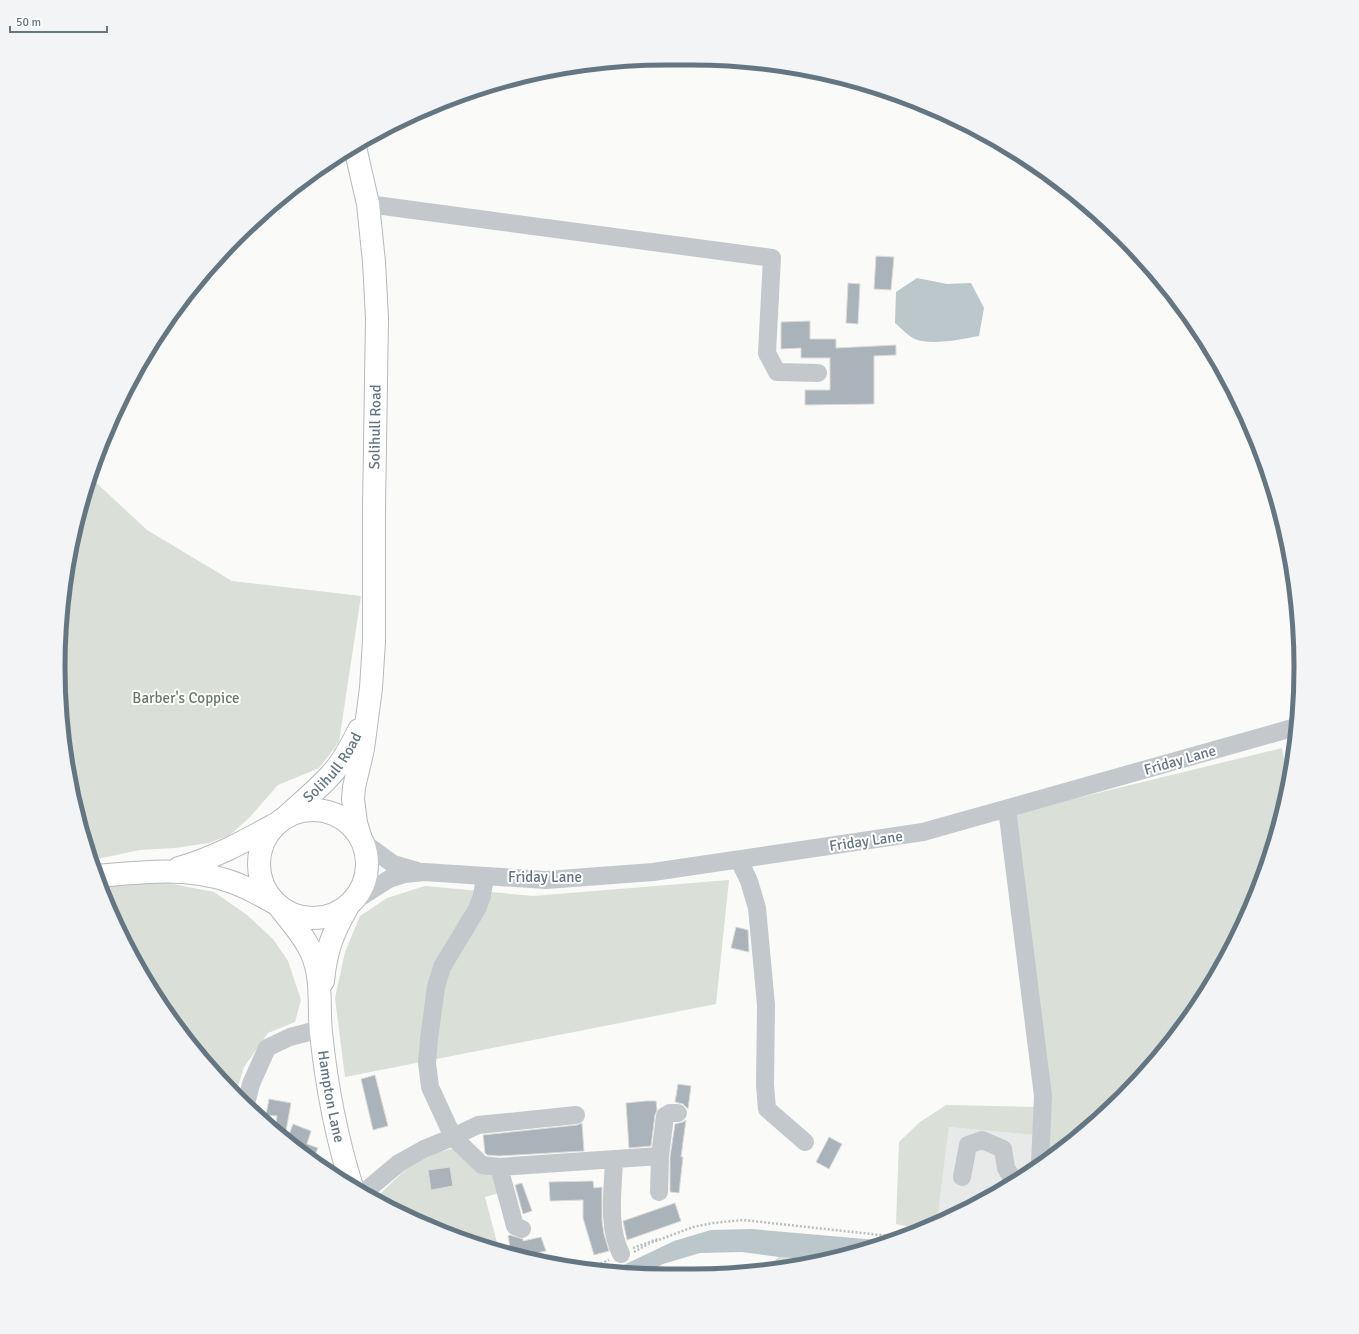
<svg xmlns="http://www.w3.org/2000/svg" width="1359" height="1334" font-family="Signika,sans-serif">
<rect width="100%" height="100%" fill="#fafaf8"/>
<path fill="#e8e9e9" d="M949 1127 1047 1136 1046 1161 961 1213 937 1222Z"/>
<path fill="#dadfd7" d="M90 477 147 530 232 581 361 596 339 742 319 768 278 785 249 818 230 835 209 843 175 848 140 850 92 860 79 824 59 707 63 587 79 510Z
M1282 748 1288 781 1269 863 1219 972 1150 1069 1063 1150 1046 1161V1136L949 1127 937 1222 921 1229 896 1224 899 1142 920 1122 946 1105 1037 1107 1002 818 1069 800Z
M729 880 716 1004 345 1077 335 998 345 952 360 916 387 898 425 886 533 896Z
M163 882 214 892 247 915 273 939 288 961 301 1000 295 1022 268 1033 244 1067 236 1093 184 1038 121 937 102 885Z
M455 1148 492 1173 499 1193 485 1197 499 1250 471 1244 378 1202 380 1194 406 1169 436 1153Z
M779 1257 819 1260 765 1269Z"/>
<path fill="#bbc7cb" d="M917 278 947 284 971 283 984 308 979 336C962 339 932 346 915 339 908 336 901 328 895 323L896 292Z
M752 1229 888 1241 849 1255 819 1260 779 1257 742 1252 700 1253 663 1264 647 1272 611 1271 674 1241 711 1230Z"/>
<path fill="#aab3b9" stroke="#dcdcda" d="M876 256 894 257 891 290 874 289Z
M848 283 860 284 858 324 846 323Z
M810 321V339H836V348L896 345V355L874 356V404L805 405V390H830V358H801V348L781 349V322Z
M736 927 748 930 749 952 731 948Z
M375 1075 388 1126 373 1130 361 1079Z
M678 1084 691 1086 688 1109 683 1104 675 1102Z
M269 1099 291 1103 286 1131 275 1129 277 1116 266 1115Z
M646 1101H656L657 1110 655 1115 651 1146 629 1148 626 1103Z
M686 1120 681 1157H683L679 1193 670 1192V1157L675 1124 683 1122Z
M582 1123 584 1151 499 1156 487 1155 485 1153 483 1135 577 1125Z
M293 1124 311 1131 307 1144 318 1148 313 1159 303 1152 304 1147 287 1140Z
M829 1137 842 1144 829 1169 816 1162Z
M450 1167 453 1186 431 1190 428 1170Z
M593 1181 594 1188 602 1187V1221L604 1234 609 1251 594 1255 583 1218V1200L550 1201 549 1182Z
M522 1183 532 1211 523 1214 515 1185Z
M675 1203 681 1221 627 1240 623 1221Z
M510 1235 523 1239V1241L541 1237 546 1251 532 1254 531 1251 517 1254 511 1253 508 1236Z"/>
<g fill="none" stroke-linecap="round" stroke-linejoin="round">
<g stroke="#b5babe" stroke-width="24">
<g id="major">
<path d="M355 147 368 204 374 262 377 318 374 509V641L371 688 363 749 354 787 353 799 356 823 360 836"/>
<circle cx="313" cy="864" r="54"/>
<path id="s1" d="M287 816C303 801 321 787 335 770 345 758 352 744 359 730"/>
<path d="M179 868C214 858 243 842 274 825"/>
<path d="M98 876C141 872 187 866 229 881 244 886 259 894 273 902"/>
<path id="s2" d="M281 909C292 923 305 937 312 954 323 980 318 1005 321 1032 326 1082 337 1139 352 1187"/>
<path d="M323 981C326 951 332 934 347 908"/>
</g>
</g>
<path stroke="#bbbfc2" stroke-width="2.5" stroke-dasharray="2 2" stroke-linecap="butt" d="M633 1248 658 1239
M634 1252 648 1244 693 1227 713 1223 743 1220 899 1237
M586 1270 609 1260
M596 1271 610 1264"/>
<path stroke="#c3c8cc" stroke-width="18" d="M368 204 772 258 767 353 777 372 818 373
M1007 809 1043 1096 1040 1164
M363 842 393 864 417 871
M739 860 749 881 757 908 766 1005 765 1085 767 1109 805 1142
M485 876 482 896 477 909 442 967 436 987 429 1039 427 1063 430 1087 453 1137 478 1125 576 1115
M353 902 389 879 405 874 424 872 546 880 653 872 923 832 1296 727
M246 1104 251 1084 267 1048 290 1037 321 1029
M614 1160C613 1190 607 1226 621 1254
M499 1167 515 1226 522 1229
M962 1177 968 1145 982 1140 1003 1149 1006 1168 1014 1181
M659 1192 660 1156 665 1116 670 1113H678
M362 1194 399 1163 424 1149 453 1137 482 1165 499 1167 660 1156"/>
<use href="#major" stroke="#fff" stroke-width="22"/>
</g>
<g text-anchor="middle" stroke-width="4" stroke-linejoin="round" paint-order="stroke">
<g font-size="15" fill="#657683" stroke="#fff">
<text transform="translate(375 427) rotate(-89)" y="5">Solihull Road</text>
<text transform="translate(1180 760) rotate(-16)" y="5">Friday Lane</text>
<text dy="5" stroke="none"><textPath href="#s1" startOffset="67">Solihull Road</textPath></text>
<text transform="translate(866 841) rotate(-8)" y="5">Friday Lane</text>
<text x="545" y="882">Friday Lane</text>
<text dy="5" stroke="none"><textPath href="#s2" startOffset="199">Hampton Lane</textPath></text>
</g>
<g font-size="15" fill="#687a64" stroke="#fff">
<text x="186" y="703">Barber's Coppice</text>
</g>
</g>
<path d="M0 0H1359V1334H0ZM667 65H692A602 602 0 0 1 1294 667V667A602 602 0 0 1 692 1269H667A602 602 0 0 1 65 667V667A602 602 0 0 1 667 65Z" fill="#f3f4f5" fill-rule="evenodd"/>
<path fill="none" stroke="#657683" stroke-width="5" d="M667 65H692A602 602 0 0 1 1294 667V667A602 602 0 0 1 692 1269H667A602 602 0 0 1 65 667V667A602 602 0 0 1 667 65Z"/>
<path d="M10 26v6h97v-6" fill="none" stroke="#657683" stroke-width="2"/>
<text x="16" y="26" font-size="12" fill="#657683" stroke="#ffffff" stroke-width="3" paint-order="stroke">50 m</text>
</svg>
